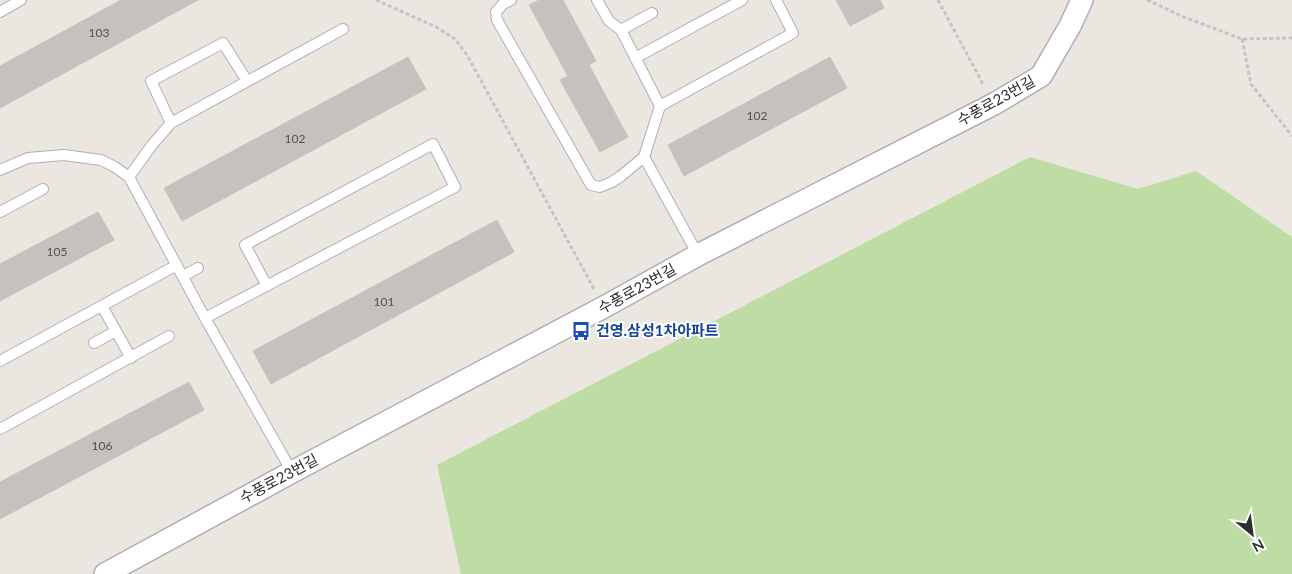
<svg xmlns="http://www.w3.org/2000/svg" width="1292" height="574" font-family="Lato,'Noto Sans KR',sans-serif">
<rect width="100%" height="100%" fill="#ece6e1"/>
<path fill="#bedca4" d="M1030 157 1138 189 1196 171 1292 237V574H461L437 465Z"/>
<path fill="#c5c1bc" stroke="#c8c2ba" d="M121 0H198L0 108V66Z
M539 0H563L596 61 589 65 628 137 600 152 560 80 568 76 529 5Z
M836 0H880L884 8 850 26Z
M408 57 426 89 182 221 164 188Z
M830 57 847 88 684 176 668 145Z
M98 212 114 240 0 301V264Z
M497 220 514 252 271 384 253 351Z
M189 382 204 410 0 519V482Z"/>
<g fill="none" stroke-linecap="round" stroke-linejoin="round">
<g stroke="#adb0b7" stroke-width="12">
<path id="service" d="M511 0 503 4 496 12 497 20 591 185 600 187 612 182 621 176 644 157 660 106 621 30 609 21 597 0
M0 12 21 0
M621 30 652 13
M635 58 742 0
M660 106 793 33 776 0
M171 123 151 81 223 43 247 81
M644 157 698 255
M0 170 28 158 64 155 101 160 115 167 129 177 205 318 292 472
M129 177 152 145 171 123 343 29
M0 212 43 189
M183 276 198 268
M102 306 131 358
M205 318 455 187 433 144 245 245 267 286
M94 343 116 331
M0 361 177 265
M0 429 169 336"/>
</g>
<g stroke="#adb0b7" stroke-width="24">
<path id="minor" d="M105 574 292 472 604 307 698 255 994 104 1041 76 1070 26 1082 0"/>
</g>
<path stroke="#c4c4c4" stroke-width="3" stroke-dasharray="4 2.5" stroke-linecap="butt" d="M376 0 436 27 455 39 467 55 594 289
M938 0 984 86
M1147 0 1184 17 1242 39 1292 38
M1242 39 1251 84 1292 136"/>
<use href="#service" stroke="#fff" stroke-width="10"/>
<use href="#minor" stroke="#fff" stroke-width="21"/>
</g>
<defs>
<g id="bus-bare" transform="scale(1.5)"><path d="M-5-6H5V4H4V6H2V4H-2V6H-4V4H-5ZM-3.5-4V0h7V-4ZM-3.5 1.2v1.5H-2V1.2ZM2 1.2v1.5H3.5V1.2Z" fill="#1a4fb4" stroke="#fff" stroke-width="2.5" paint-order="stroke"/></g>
</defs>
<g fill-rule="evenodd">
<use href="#bus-bare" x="581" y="331"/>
</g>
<g text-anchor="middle" stroke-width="4" stroke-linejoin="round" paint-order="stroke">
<g font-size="12" fill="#535251">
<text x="99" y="37">103</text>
<text x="757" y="120">102</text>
<text x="295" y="143">102</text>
<text x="57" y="256">105</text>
<text x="384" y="306">101</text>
<text x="102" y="450">106</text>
</g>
<g font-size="15" fill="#2d2d2d" stroke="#fff">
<text transform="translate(996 101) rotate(-29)" y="5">수풍로23번길</text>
<text transform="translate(637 289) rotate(-29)" y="5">수풍로23번길</text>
<text transform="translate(279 479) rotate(-28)" y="5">수풍로23번길</text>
</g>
<g font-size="15" font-weight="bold" fill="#164399" stroke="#fff" text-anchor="start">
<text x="596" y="336">건영.삼성1차아파트</text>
</g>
</g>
<g transform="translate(1252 534) rotate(151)" stroke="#ffffff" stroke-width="4" paint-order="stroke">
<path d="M0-4L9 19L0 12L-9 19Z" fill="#2d2d2d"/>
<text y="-8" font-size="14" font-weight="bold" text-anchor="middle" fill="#2d2d2d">N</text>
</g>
</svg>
